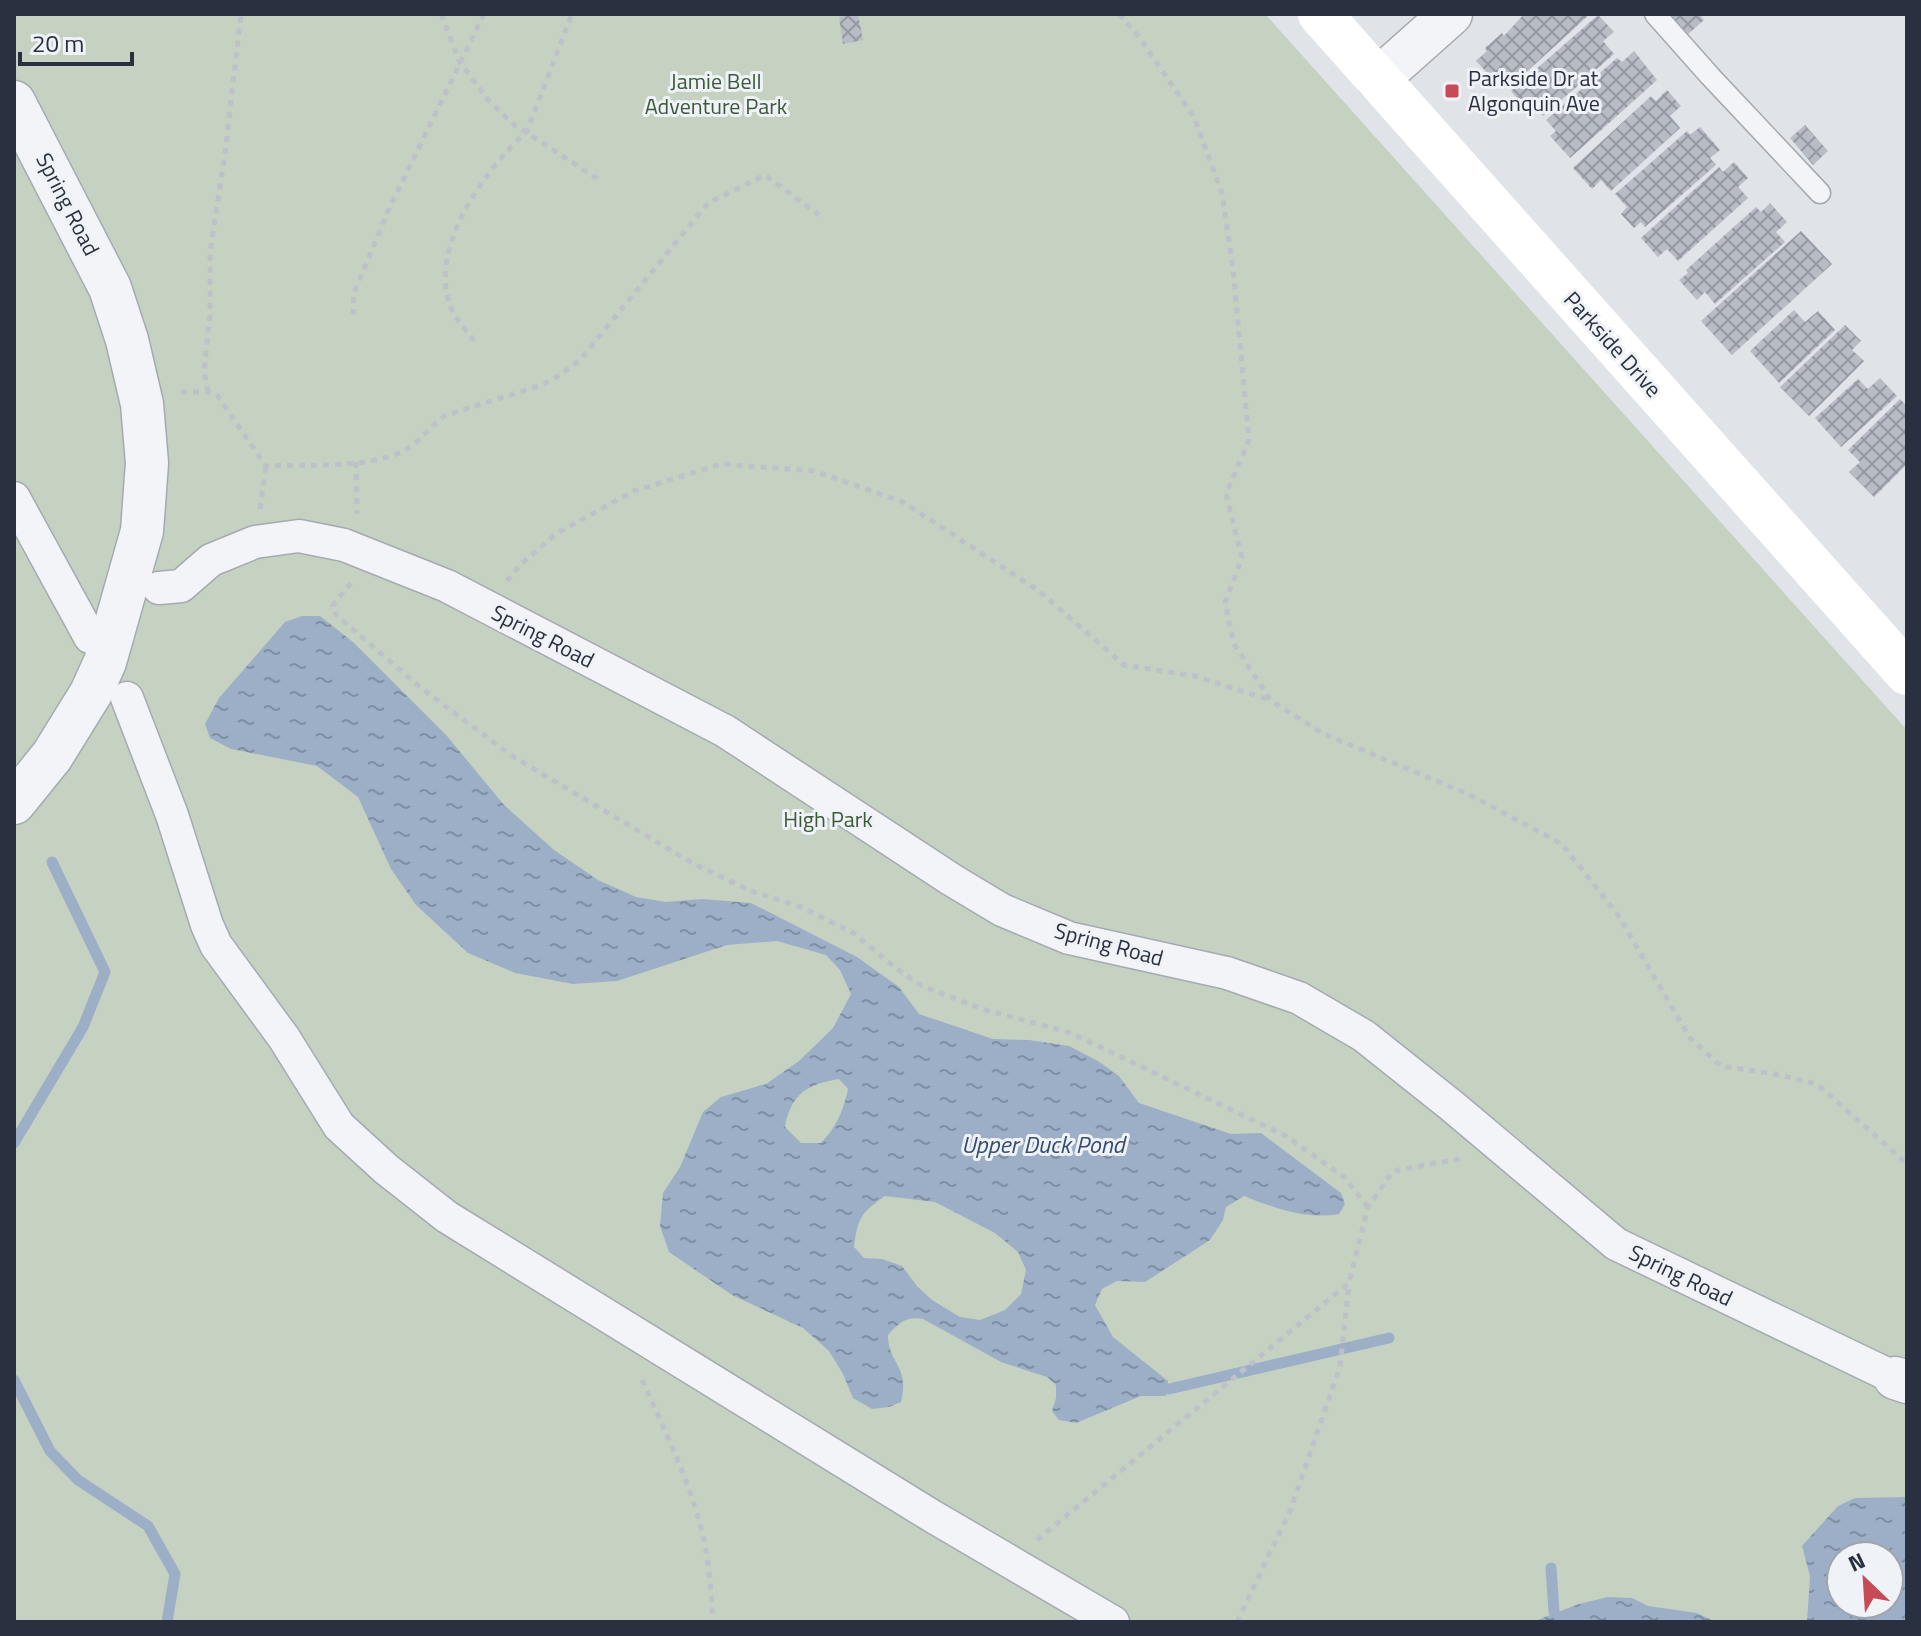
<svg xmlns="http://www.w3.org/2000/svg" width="1921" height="1636" font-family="'Titillium Web',sans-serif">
<defs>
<pattern id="water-ripples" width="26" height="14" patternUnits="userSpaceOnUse" patternTransform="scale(2)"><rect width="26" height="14" fill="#9cafc7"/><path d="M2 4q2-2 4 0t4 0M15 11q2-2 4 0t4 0" fill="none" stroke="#7f8fa3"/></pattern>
<pattern id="building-cross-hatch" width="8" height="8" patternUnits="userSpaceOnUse" patternTransform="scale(2)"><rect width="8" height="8" fill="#b7bcc5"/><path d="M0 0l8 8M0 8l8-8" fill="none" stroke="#9599a1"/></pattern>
</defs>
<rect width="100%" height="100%" fill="#e0e3e8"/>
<path fill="#c5d2c1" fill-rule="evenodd" d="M14 14H1265L1907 730V1622H14ZM1841 1556H1889V1604H1841Z"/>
<path fill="url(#water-ripples)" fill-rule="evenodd" d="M302 616H320L353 642 447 736 504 805 554 850 598 880 636 897 666 902 702 899 751 903 857 957 899 987 919 1014 993 1039 1029 1040 1069 1046 1098 1061 1119 1076 1139 1103 1231 1134 1261 1133 1341 1193 1345 1204 1339 1214C1307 1220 1274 1208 1244 1196L1226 1207 1223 1220 1210 1240 1145 1282 1117 1281 1102 1289 1095 1305 1113 1337 1168 1381 1166 1396H1141L1076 1423 1059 1420 1052 1411 1056 1398V1385L1047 1377 1001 1362 923 1319C906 1316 899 1323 888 1335 888 1364 910 1365 901 1402L889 1407 872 1409 853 1398 843 1374 829 1351 803 1328 732 1295 669 1252 660 1226 663 1193 680 1167 703 1112 721 1097 766 1084 799 1061 833 1028 851 994 840 970 826 955 777 941 727 945 617 981 573 984 515 973 468 953 416 905 391 869 358 797 317 766 231 749 210 738 205 724 219 698 285 622ZM839 1079 848 1089C843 1112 837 1126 821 1143H801L785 1127C791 1094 807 1084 839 1079ZM885 1196 935 1202 995 1233 1018 1252 1026 1270 1021 1294 1005 1310 980 1320 960 1317 932 1300 917 1286 902 1266 882 1259 864 1258 854 1247C858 1217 861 1213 885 1196Z
M1907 1497V1622H1807L1810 1576 1802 1546 1838 1506 1855 1498ZM1841 1556H1889V1604H1841Z
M1608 1597 1632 1598 1648 1606 1697 1613 1716 1622H1532L1579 1604Z"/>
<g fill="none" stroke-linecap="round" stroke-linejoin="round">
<path stroke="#9cafc7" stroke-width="11" d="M14 1143 83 1027 105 972 52 862
M14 1380 50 1451 78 1480 148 1526 175 1574 167 1622
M1169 1389 1389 1338
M1551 1568 1554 1612"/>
</g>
<path fill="url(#building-cross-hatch)" d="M858 14 863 40 843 44 839 17Z
M1524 14H1590L1511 86 1499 71 1491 77 1476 61 1487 51 1485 48 1502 33 1504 36Z
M1666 14H1699L1704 20 1686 36Z
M1598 15 1614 32 1603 41 1614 54 1543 116 1534 106 1528 111 1511 91Z
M1634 51 1657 80 1570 158 1550 136 1556 131 1546 120 1617 58 1622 62Z
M1667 90 1681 106 1670 116 1680 128 1611 191 1601 180 1592 189 1573 168 1651 96 1656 101Z
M1805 125 1828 151 1813 165 1790 138Z
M1700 127 1720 150 1710 158 1716 165 1645 227 1641 222 1634 228 1621 214 1627 207 1615 194 1687 131 1690 135Z
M1734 162 1748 178 1738 187 1748 198 1678 261 1667 249 1658 257 1641 238 1719 167 1723 172Z
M1770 203 1787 222 1776 232 1785 242 1715 304 1705 292 1697 300 1679 280 1688 273 1686 270 1756 207 1761 212Z
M1801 231 1832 264 1732 355 1701 321Z
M1794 310 1805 322 1818 311 1835 330 1779 383 1750 351Z
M1845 325 1861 341 1852 350 1864 361 1809 416 1780 387Z
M1880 378 1897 396 1841 447 1815 418 1858 379 1868 389Z
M1900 399 1907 406V464L1874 497 1849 472 1860 462 1848 450Z"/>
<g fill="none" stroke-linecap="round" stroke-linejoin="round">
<g stroke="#a5aab2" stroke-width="23">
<path id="service" d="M1655 14 1710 76 1820 193"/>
</g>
<g stroke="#a5aab2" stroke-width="35">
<path id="pedestrian" d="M14 498 90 637
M159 588 181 586 211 560 255 542 299 536 344 545 447 586 725 731 952 880 1002 910 1069 938 1227 973 1299 998 1364 1036 1452 1106 1616 1244 1895 1378
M127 698 172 815 207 925 216 945 284 1038 339 1126 386 1169 447 1217 932 1516 1113 1622"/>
</g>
<g stroke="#a5aab2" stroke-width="45">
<path id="minor" d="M1378 79 1451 14
M14 102 110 288 127 340 142 404 147 463 142 531 105 662 91 693 52 756 14 803
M1895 1378 1907 1382"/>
</g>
<path stroke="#bec1c7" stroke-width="5" stroke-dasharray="6 6" stroke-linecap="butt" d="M441 14 459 61 489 101 513 124 598 179
M1119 14 1139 37 1194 117 1222 193 1233 269 1249 440 1226 494 1242 558 1225 603 1234 644 1271 701 1324 734 1468 794 1562 844 1618 915 1690 1038 1721 1066 1775 1074 1817 1084 1907 1164
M353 315 354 293 388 211 484 14
M474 341C467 331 457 321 452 310 425 251 485 170 527 131L572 14
M181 392H208L217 395 266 466C306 464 368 469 403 451 420 443 430 425 446 415L542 385 560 375 580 360 708 203 765 175 819 215
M208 392 204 371 210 315V252L225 154 241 14
M356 462 357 514
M260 509 266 466
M507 581 519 566 557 533 634 491 721 464 814 471 903 502 1039 591 1124 665 1195 676 1270 700
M351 583 332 606 336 615 421 688 512 756 694 864 751 891 801 907 855 934 894 967 922 986 982 1009 1071 1033 1286 1136 1344 1177 1368 1207
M642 1380C663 1427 686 1473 700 1524 709 1556 711 1589 713 1622
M1037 1540 1349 1283 1368 1207 1393 1171 1460 1159
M1237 1622 1290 1511 1340 1367 1349 1284"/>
<use href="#service" stroke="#f3f4f7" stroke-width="20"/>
<use href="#pedestrian" stroke="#f3f4f7" stroke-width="32"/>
<use href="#minor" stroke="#f3f4f7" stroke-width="42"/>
<path stroke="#fff" stroke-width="44" d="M1320 14 1907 673"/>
</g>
<rect fill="#c84a56" stroke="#eff2f6" stroke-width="3" x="1444" y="83" width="16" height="16" rx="4"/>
<g text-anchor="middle" stroke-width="6" stroke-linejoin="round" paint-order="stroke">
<g font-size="22" fill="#29303f" stroke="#eff2f6" text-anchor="start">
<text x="1468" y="86">Parkside Dr at<tspan x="1468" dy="25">Algonquin Ave</tspan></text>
</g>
<g font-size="22" fill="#3c5a37" stroke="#eff2f6">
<text x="716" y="89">Jamie Bell<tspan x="716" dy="25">Adventure Park</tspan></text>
<text x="828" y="827">High Park</text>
</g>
<g font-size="22" fill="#29303f" stroke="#eff2f6">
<text transform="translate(68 204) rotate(63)" y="8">Spring Road</text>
<text transform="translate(1613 344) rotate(48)" y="8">Parkside Drive</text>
<text transform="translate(543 636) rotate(27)" y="8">Spring Road</text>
<text transform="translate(1109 944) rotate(15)" y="8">Spring Road</text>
<text transform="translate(1681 1275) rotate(26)" y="8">Spring Road</text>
</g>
<g font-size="24" font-style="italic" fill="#354d71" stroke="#eff2f6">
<text x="1043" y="1153">Upper Duck Pond</text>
</g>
</g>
<rect width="1921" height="1636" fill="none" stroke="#29303f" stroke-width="32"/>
<g transform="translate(1865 1580) rotate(335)"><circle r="38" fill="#eff2f6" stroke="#a0a4ad" stroke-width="2"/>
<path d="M0-6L14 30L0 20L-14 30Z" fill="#c84a56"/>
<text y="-12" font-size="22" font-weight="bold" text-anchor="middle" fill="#29303f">N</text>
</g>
<path d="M20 52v12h112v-12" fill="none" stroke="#29303f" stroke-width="4"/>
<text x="32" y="52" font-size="24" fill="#29303f" stroke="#eff2f6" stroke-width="6" paint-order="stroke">20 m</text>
</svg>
